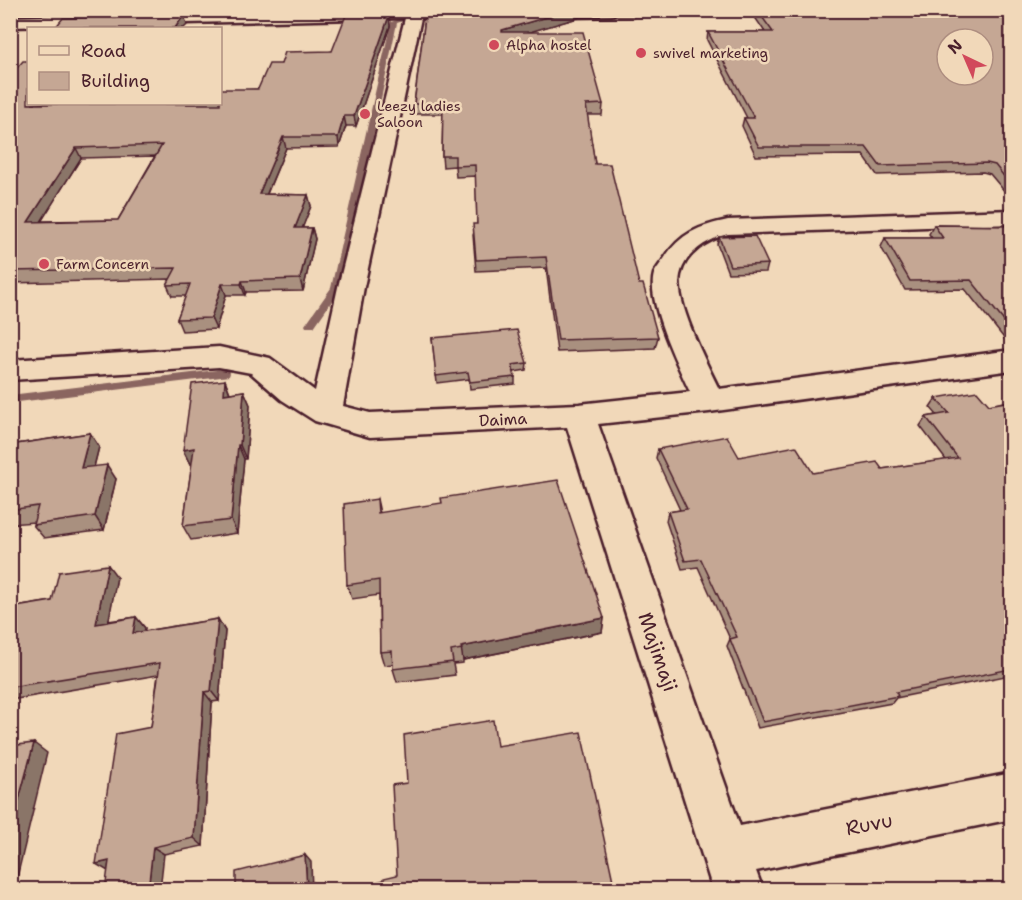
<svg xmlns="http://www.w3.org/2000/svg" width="1022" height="900" font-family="'Shantell Sans',sans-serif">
<rect width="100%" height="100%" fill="#f1d8b9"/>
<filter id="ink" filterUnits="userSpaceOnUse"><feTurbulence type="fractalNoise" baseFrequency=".0167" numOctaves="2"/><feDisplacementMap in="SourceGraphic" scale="12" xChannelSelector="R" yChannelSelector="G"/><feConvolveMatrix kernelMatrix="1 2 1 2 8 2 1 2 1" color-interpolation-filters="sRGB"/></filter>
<g filter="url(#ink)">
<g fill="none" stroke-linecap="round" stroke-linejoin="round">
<path fill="#8a6560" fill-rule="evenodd" d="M768 11 770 14 563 20 560 18 563 16Z
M407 17 412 18 397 23 341 288 314 327H306L305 325 331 288 391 22Z
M225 369 229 370 230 373 229 376 10 403V395Z"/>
<g stroke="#4a1f2b" stroke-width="5">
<path id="minor" d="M314 10 479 12 471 17 421 18 364 287 343 406 370 413 579 404 690 392C678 366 646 301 654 274 656 269 661 263 664 259 680 233 700 226 728 220L1012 210V224L728 234C708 239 685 253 680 275 674 301 707 364 719 389L1012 350V370L709 412 598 424 740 826 1012 773V819L756 871 763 890H713L567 427 370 437 315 421 282 400 251 373 219 367 10 380V360L219 347 270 358 315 391 338 287 405 18 10 27V17Z
M620 10 612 15 534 16 526 11Z"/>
</g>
<use href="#minor" fill="#f1d8b9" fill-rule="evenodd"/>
</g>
<path fill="#a9907f" stroke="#4a1f2b" stroke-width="1.5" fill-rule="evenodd" d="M78 10H172L79 13Z
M426 10 578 18 528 32 603 104 602 115H587L595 164 658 337 655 348 557 352 546 268 476 271 473 235 477 224 476 176 456 177 455 166 443 167 442 156 443 114H415L414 104Z
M750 10H1011V199L990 174 983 172 877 175 863 155 756 156 742 126 744 118H747L707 40 708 32H765Z
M389 16 390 26 356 126H346L339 147 286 148 267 194 308 195 311 206 302 228H312L315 239 303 291 246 292 245 295H226L216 329 182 331 177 319 186 296H172L167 285 170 279 10 283V68L28 104 258 89 281 64 332 51ZM155 156 118 220 41 221 81 158Z
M934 225 1011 226V347L965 289 905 290 881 247 885 238H932L929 234Z
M719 237 768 264 766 272 728 273 717 244Z
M432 338 527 363 526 370 514 372 515 377V384L470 389 469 379 437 383Z
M225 380 230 393 244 391 250 405 246 459H244L237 533 191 540 183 526 192 463 190 464 183 450Z
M936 398 989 405 1011 401V687L1005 676 896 698 892 703 758 728 727 646 730 639 698 567 682 569 666 521 668 512 680 510 656 458 658 449 739 457 813 473 882 469 946 460 920 426 926 417 937 415 930 407Z
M90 433 99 447 94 467 116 479 104 530 44 538 33 525 34 522 10 524V445Z
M377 499 380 513 604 618 602 632 463 660V663L453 664 455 675 397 682 393 669V664L384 665 380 652 379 595 352 599 347 585Z
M117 577 108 621 136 617 145 628 144 631 218 619 225 631 219 701 212 702 203 846 164 854 105 890 151 727 158 675 10 700V608L52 601Z"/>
<path fill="#8a7568" stroke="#4a1f2b" stroke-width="1.5" d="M571 10H579L578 18 502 40V30Z
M184 15 187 25 184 28H175Z
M389 16 390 26 356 126 354 116Z
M344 116 346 126 339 147 338 137Z
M283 137 286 148 262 205 259 194Z
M76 148 81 158 34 233 28 222Z
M308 195 311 206 298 239 295 228Z
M312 228 315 239 303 291 300 279Z
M242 281 246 292 245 295 241 284Z
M222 284 226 295 216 329 211 318Z
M225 380 230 394H224Z
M244 391 250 405 246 459 240 445Z
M90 433 99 447 90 482 81 468Z
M238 445 244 459 237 533 231 520Z
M194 448 201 462 190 464 183 450Z
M107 465 116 479 104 530 95 516Z
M108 565 117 577 106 635 96 624Z
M136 617 145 628 142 644 133 633Z
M604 618 602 632 463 660 461 647Z
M218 619 225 631 219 701 211 691Z
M204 692 212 702 203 846 194 838Z
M34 743 47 753 14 890H10V833Z
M153 847 164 854 160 890H148Z
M305 855 311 862 312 890H307Z
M109 861 108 871 96 864Z"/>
<path fill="#c5a794" stroke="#4a1f2b" stroke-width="1.5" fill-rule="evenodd" d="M426 10H571L502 30V32H583L603 104 586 105 595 164H610L639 284H643L658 337 558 340 546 257 476 260 473 224H477L475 165 455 166V156H442L443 104H414Z
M757 10H1011V185L995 165 987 163 880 166 866 147H759L744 118H754L708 32H773ZM947 39H983V75H947Z
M184 15 175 28H55L63 18Z
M346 15 389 16 354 116H344L338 137H283L259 194 308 195 295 228H312L300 279 242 281 241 284H222L211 318 177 319 190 284 167 285 176 268 10 271V68L16 69 23 61H28V104H220V89H258L269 64H281L285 52 332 51ZM162 145 118 220 28 222 76 148Z
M934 225 1011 226V330L971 280 910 281 885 238H943Z
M755 236 768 264 730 266 719 237Z
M517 330 527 363 512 365 515 377 470 382 468 372 436 376 432 338Z
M225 380 224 394 244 391 240 445H238L231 520 183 526 194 448 183 450 192 384Z
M977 391 989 405 1011 401V669L896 692 898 696 763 722 730 639 737 637 701 559 685 561 668 512 687 509 658 449 727 436 739 457 796 446 813 473 877 462 882 469 958 458 926 417 949 413 936 398Z
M90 433 81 468 107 465 95 516 33 525 38 506 10 510V445Z
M558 480 604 618 461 647 462 649 451 651 453 662 393 669 392 651 380 652 379 580 347 585 344 504 377 499 378 513 442 503 441 498Z
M108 565 96 624 136 617 133 633 218 619 211 691 204 692 194 838 153 847 148 890H105L109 861 96 864 116 734 151 727 160 663 10 687V608L52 601 59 572Z
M493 720 497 746 581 732 615 890H348L384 880V878L397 875 392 785 407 783 404 735Z
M34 743 10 833V746Z
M305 855 307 890H236V872Z"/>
</g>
<g fill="#d1495b" stroke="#f1d8b9" stroke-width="2">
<circle cx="494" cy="45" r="6"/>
<circle cx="641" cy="53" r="6"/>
<circle cx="365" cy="114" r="6"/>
<circle cx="44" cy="264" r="6"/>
</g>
<g text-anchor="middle" stroke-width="5" stroke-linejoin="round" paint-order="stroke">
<g font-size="14" fill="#4a1f2b" stroke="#f1d8b9" text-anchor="start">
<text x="506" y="50">Alpha hostel</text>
<text x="653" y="58">swivel marketing</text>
<text x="377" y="111">Leezy ladies<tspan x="377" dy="16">Saloon</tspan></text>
<text x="56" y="269">Farm Concern</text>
</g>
<g font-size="16" fill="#4a1f2b" stroke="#f1d8b9">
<text transform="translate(503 419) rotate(-3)" y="6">Daima</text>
</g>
<g font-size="20" fill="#4a1f2b" stroke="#f1d8b9">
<text transform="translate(658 652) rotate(71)" y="7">Majimaji</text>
<text transform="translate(869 824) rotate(-11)" y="7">Ruvu</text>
</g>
</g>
<rect width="1022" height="900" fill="none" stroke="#f1d8b9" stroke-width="36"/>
<rect x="18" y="18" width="986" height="864" fill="none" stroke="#4a1f2b" stroke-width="2" filter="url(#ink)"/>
<rect x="27" y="27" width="195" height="78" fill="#f1d8b9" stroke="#ae8e80" stroke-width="1.5"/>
<rect x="39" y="46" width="30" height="9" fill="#f1d8b9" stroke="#ae8e80" stroke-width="1.5"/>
<text x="81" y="57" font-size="18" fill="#4a1f2b">Road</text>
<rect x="39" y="72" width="30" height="18" fill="#c5a794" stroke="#ae8e80" stroke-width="1.5"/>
<text x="81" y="87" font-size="18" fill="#4a1f2b">Building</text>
<g transform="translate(965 57) rotate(316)"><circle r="28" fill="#f1d8b9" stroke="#ae8e80" stroke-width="1.5"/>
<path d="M0-4.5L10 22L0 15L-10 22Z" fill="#d1495b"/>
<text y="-9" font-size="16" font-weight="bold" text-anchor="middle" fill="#4a1f2b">N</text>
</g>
</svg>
